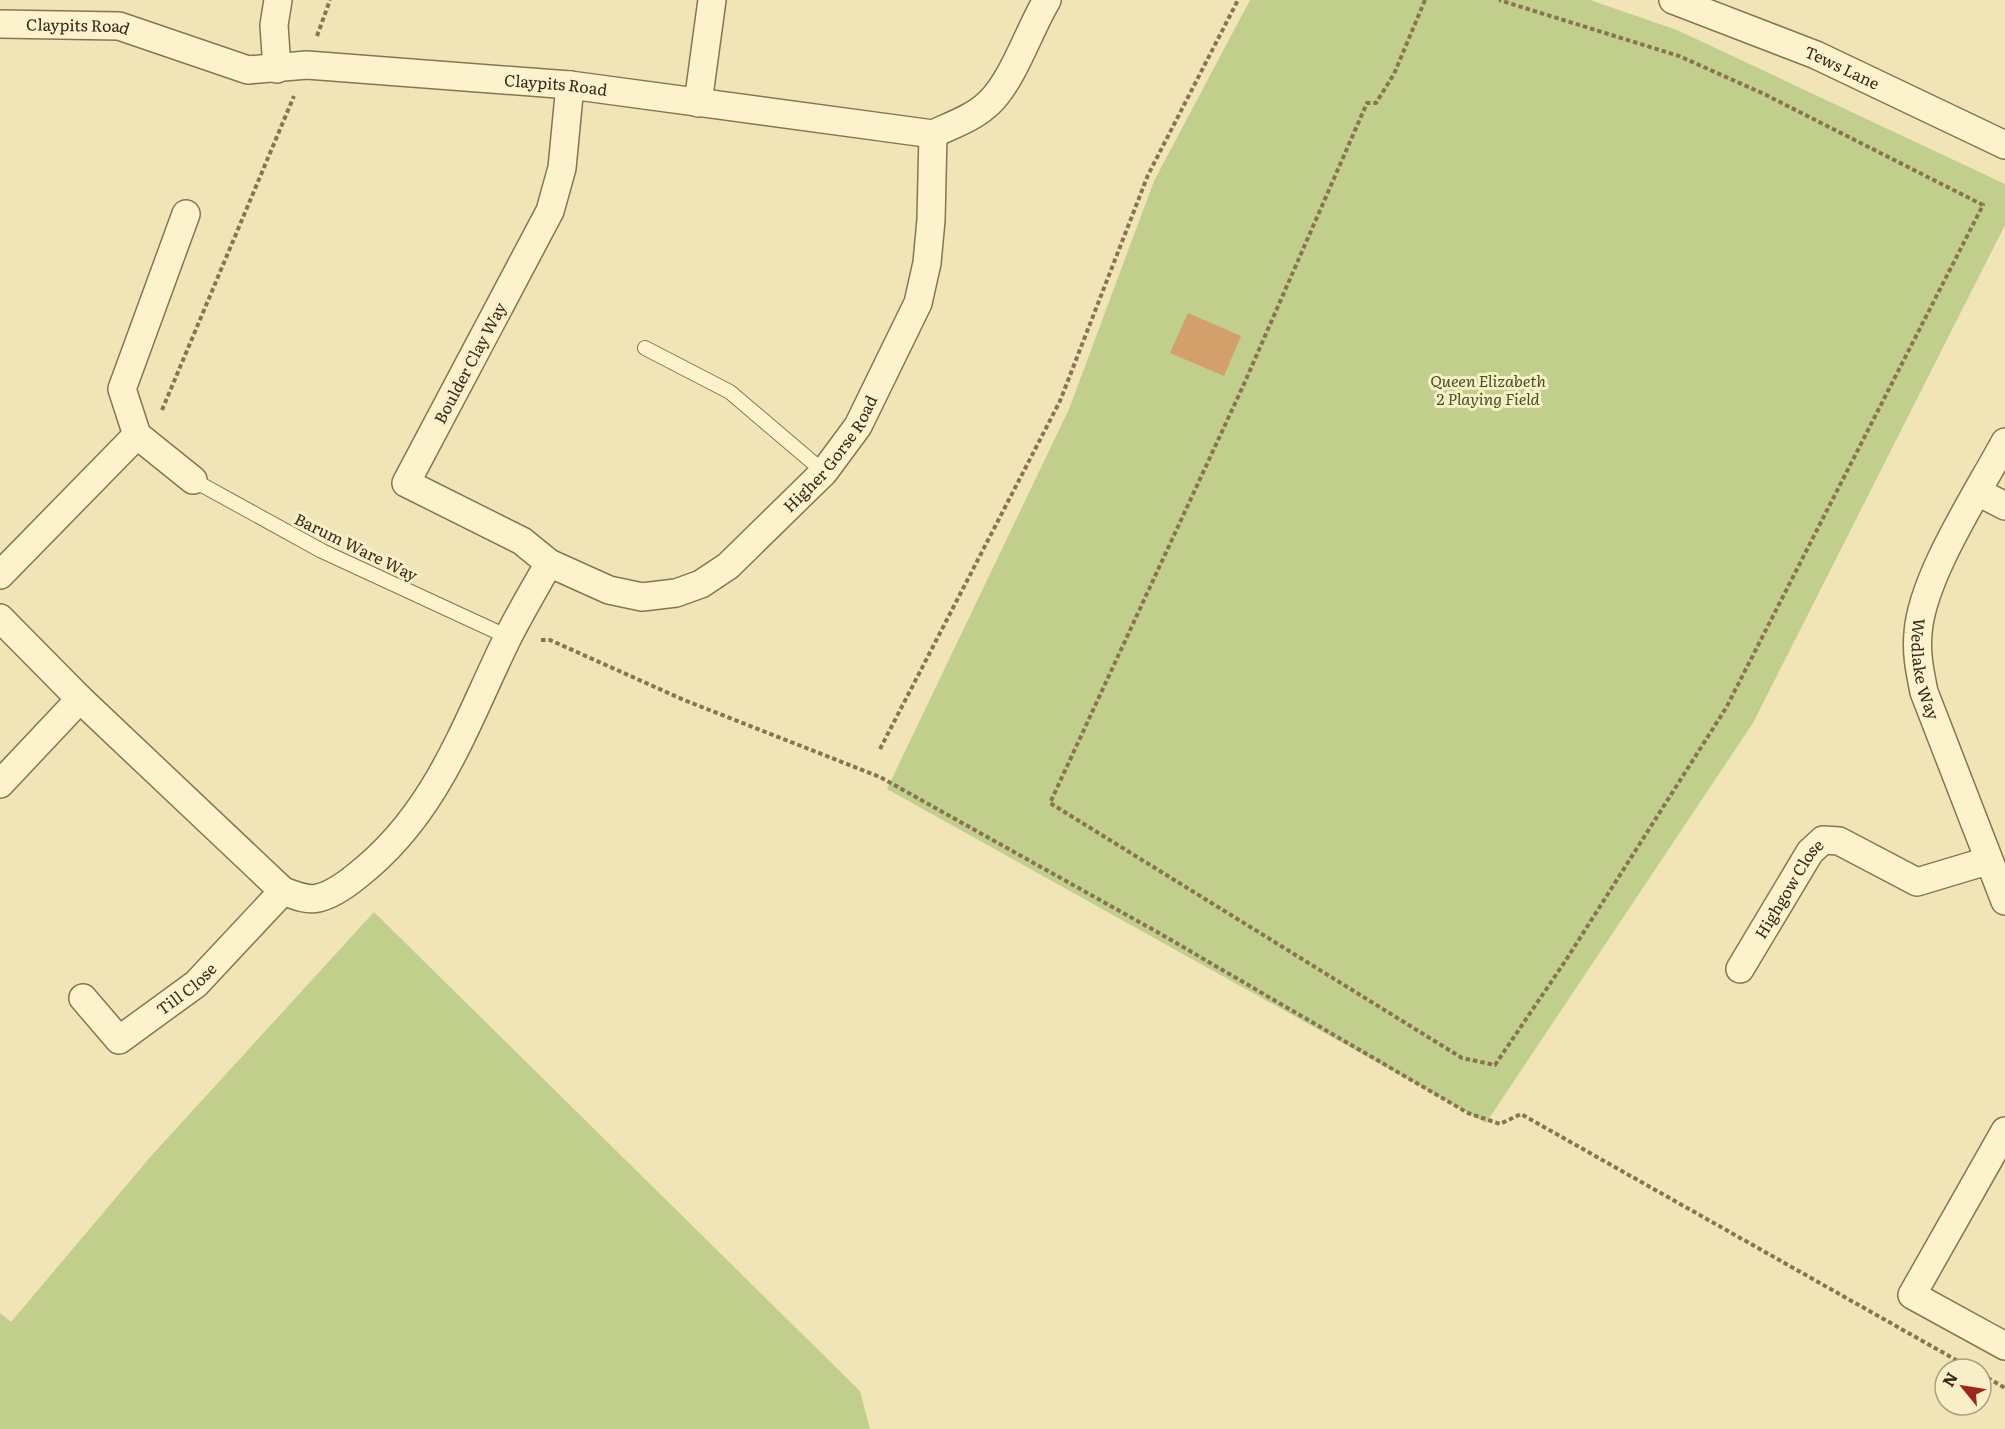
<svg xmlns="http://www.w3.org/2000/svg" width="2005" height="1429" font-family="Literata,serif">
<rect width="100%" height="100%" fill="#f1e5b8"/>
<path fill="#c2cf8c" d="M1250 0H1590L1677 30 2005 184V225L1753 723 1486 1123 887 789 1069 409 1154 181Z
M374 912 860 1391 870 1429H0V1313L11 1322 152 1155Z"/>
<path fill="#d39f6b" d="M1188 313 1241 336 1224 376 1170 353Z"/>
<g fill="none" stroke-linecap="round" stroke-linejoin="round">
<g stroke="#887452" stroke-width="16">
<path id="service" d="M645 348 730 392 824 472
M193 480 322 551 508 637"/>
</g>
<g stroke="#887452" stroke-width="30">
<g id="minor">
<path id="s1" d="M1673 0 1816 55 2005 145"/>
<path id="s2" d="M0 24 119 26 248 70 307 65 570 85 933 134C952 125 974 118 990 102 1014 78 1029 30 1047 0"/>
<path d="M277 69 274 25 278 0"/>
<path id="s3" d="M570 85 562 168 550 211 406 483 522 541 549 563 609 590 642 597 676 593 701 584 728 566 824 472 858 426 918 303 927 263 931 220 933 134"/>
<path d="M698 103 712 0"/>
<path d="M186 214 122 389 137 435 193 480"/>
<path id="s4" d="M2005 442C1977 494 1922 577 1918 633 1916 654 1920 672 1924 692L2005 901"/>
<path d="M1978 492 2005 506"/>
<path d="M0 575 137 435"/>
<path d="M0 618 80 699 283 891C294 895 307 901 318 898 332 895 347 884 358 875 437 813 465 725 507 639 520 613 535 588 549 563"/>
<path d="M0 784 80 699"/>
<path id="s5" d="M1740 969 1810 852 1823 840 1839 841 1917 882 1987 861"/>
<path id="s6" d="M83 998 119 1040 196 984 283 891"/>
<path d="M2005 1131 1912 1295 2005 1346"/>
</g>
</g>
<path stroke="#887452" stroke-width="4" stroke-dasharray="4.5 3" stroke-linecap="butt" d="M1425 0 1394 74 1376 103H1367L1244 384 1050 803 1462 1058 1495 1065 1566 960 1726 708 1983 205 1764 94 1679 56 1499 0
M317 36 330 0
M162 410 294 96
M541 640H550L684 700 880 777 1159 933 1468 1113 1500 1124 1521 1114 1972 1369
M880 749 1060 401 1148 175 1238 0
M1981 1374 2005 1388"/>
<use href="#service" stroke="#fcf2cc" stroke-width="14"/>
<use href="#minor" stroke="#fcf2cc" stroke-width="27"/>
</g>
<g text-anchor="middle" stroke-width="6" stroke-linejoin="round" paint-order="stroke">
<g font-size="16" fill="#362919" stroke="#f8efc8">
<text dy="6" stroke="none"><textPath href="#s2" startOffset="78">Claypits Road</textPath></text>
<text dy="6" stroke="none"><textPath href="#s1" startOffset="182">Tews Lane</textPath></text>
<text dy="6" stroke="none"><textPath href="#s2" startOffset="564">Claypits Road</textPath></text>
<text transform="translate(470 363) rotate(-62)" y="6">Boulder Clay Way</text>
<text dy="6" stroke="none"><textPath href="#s3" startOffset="946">Higher Gorse Road</textPath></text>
<text transform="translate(356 547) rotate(26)" y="6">Barum Ware Way</text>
<text dy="6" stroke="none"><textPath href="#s4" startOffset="248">Wedlake Way</textPath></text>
<text dy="6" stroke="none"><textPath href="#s5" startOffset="94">Highgow Close</textPath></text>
<text dy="6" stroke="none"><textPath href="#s6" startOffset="140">Till Close</textPath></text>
</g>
<g font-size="16" font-style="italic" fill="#41541e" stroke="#f8efc8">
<text x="1488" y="387">Queen Elizabeth<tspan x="1488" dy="18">2 Playing Field</tspan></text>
</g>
</g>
<g transform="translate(1963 1387) rotate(300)"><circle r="28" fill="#f8efc8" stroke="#aaa082" stroke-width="1.5"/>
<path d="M0-4.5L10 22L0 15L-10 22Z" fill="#9c281d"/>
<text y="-9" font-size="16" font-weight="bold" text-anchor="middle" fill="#362919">N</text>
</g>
</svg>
